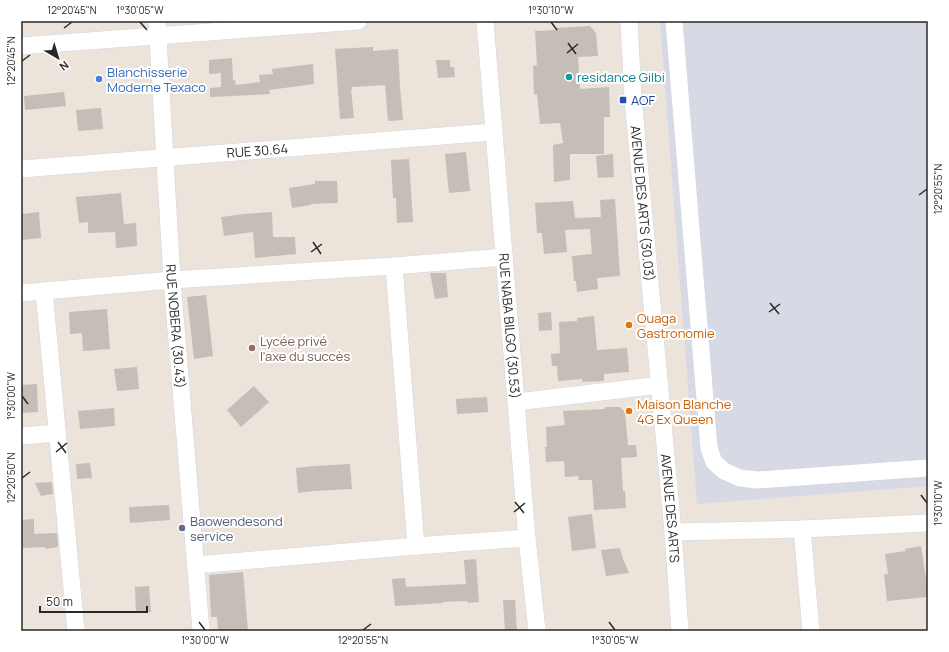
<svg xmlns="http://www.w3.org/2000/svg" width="949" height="652" font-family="Manrope,sans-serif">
<rect width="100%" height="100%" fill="#ece3db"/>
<path fill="#d7dae4" d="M660 21H928V486L697 504Z"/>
<path fill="#c4bdb8" d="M590 26 596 33 598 56 578 57 580 89 609 87 610 117H604V154H570V180L554 182 553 145 563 143 560 123 540 124 537 94 534 95 533 66 537 65 535 31 557 30 556 28Z
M373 47V51L398 49 400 87 403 120 388 121 385 85 352 87V90H351L354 118 340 119 335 49Z
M232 58 233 80H235L236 85 260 82 259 75 273 74 272 69 313 64 314 84 269 90 270 94 253 95 210 97V88L221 87V73L209 74V60Z
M436 60H450V67H454L455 77 438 78Z
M64 92 66 106 25 110 24 96Z
M101 108 103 129 78 131 76 110Z
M466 152 470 191 449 193 445 154Z
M613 154 614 177 598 178 596 156Z
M409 159 413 222 397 223 396 198H393L391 160Z
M315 181H337L338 203 311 204V205L292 208 289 188 315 184Z
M121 193 124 224 136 223 137 246 116 248 115 232 88 233V222L79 223 76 197Z
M615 199 620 276 597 278 598 289 577 292 576 281H574L572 256 592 254 590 229 565 230 567 252 544 254 542 233H537L535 203 573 201 575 218 601 217 600 200Z
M39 212 41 238 21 240V214Z
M272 212 273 237H295L296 254 255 258 253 232 224 236 221 217 244 214Z
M430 273H446L448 297 435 299Z
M206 295 213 356 194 359 187 297Z
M107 309 110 349 83 351 82 333 70 334 69 312Z
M551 312 552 330 539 331 538 313Z
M594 316 597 350 627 348 629 372 604 374V381L582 382V379L558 381 557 366H552L551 354 560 353 559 322 577 321V318Z
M137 367 139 389 117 391 114 369Z
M37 384 38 412 21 413V385Z
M254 386 269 402 241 427 227 410Z
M487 397 488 412 457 414 456 399Z
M605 407H620L625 412 628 445H636L637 457 621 458 623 491H625L626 508 594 510 592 480H579L578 476 565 477 564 461 546 462 545 447H547L546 427 565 425 563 411 605 409Z
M114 408 115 426 80 429 78 411Z
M90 463 92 478 77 479 76 464Z
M350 464 352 489 313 491 298 493 296 468 315 466Z
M52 482 53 494 41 496 35 483Z
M169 505 170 520 130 523 129 507Z
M592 514 596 548 572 551 568 517Z
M34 519V534L57 533 58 547 46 549 45 547 23 548 21 540V520Z
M921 546 927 585H928V597L887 601 884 574H888L885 554 906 551 905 549Z
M620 548 623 559 629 573 606 576 601 550Z
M476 559 479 602 468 603 467 601 442 602 443 603 395 606 392 579 405 578 406 587 466 584 464 560Z
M243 572 248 631H218L217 617H211L209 575Z
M149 586 151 612 136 613 135 587Z
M503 600H515L517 631H505Z"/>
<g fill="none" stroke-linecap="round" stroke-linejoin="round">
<g stroke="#d0d6e2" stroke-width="18">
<g id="minor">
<path id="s1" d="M157 21 172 280 201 631"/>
<path id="s2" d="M485 21 527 538 537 631"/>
<path id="s3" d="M629 21 633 98 673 532 680 631"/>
<path d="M674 21 709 448 714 462 724 471 740 478 757 480 928 468"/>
<path d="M21 46 358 21"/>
<path id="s4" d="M21 169 493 132"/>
<path d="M394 266 416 546"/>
<path d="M44 291 76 631"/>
<path d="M21 293 172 280 394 266 504 257"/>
<path d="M517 402 660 385"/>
<path d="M21 436 57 433"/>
<path d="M802 529 811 631"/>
<path d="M673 532 802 529 928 523"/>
<path d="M196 565 416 546 527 538"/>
</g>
</g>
<use href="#minor" stroke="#fff" stroke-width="17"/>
</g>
<path fill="none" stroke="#292929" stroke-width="1.5" d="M140 22 147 30M551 22 557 30M64 28 72 22M568 43 576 54M567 53 578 44M22 61 30 55M919 195 927 189M313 242 321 254M311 252 322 244M770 303 779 314M769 312 780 304M22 396 28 404M58 442 66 453M56 452 67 443M22 478 30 472M921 495 927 503M515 502 524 513M514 512 525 503M199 622 205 630M609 622 615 630M363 630 371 624"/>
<circle fill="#0f9aa8" stroke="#fff" stroke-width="1.5" cx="569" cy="77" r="4"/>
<circle fill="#3f7fe0" stroke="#fff" stroke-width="1.5" cx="99" cy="79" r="4"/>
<rect fill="#1a4fb4" stroke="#fff" stroke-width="1.5" x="619" y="96" width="8" height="8" rx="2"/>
<g fill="#e8710a" stroke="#fff" stroke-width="1.5">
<circle cx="629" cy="325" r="4"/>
<circle cx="629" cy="411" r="4"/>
</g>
<circle fill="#8d6e63" stroke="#fff" stroke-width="1.5" cx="252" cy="348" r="4"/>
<circle fill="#5c6f8a" stroke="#fff" stroke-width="1.5" cx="182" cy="528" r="4"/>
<g text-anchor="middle" stroke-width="4" stroke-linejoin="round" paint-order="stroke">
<g font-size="13" fill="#366cbe" stroke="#fff" text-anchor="start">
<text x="107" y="77">Blanchisserie<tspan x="107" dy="15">Moderne Texaco</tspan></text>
</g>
<g font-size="13" fill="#0d838f" stroke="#fff" text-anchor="start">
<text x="577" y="82">residance Gilbi</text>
</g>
<g font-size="13" fill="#164399" stroke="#fff" text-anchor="start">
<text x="631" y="105">AOF</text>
</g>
<g font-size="13" fill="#292929" stroke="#fff">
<text dy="5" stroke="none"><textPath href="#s4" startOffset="237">RUE 30.64</textPath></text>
<text dy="5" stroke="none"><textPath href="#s3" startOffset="183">AVENUE DES ARTS (30.03)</textPath></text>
<text dy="5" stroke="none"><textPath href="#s1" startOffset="306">RUE NOBERA (30.43)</textPath></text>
<text dy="5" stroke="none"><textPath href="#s2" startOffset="306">RUE NABA BILGO (30.53)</textPath></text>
<text dy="5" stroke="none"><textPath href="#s3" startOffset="489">AVENUE DES ARTS</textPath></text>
</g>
<g font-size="13" fill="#c56008" stroke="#fff" text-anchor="start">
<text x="637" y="323">Ouaga<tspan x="637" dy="15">Gastronomie</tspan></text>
<text x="637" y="409">Maison Blanche<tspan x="637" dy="15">4G Ex Queen</tspan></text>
</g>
<g font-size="13" fill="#785e54" stroke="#fff" text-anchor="start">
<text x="260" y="346">Lycée privé<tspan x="260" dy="15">l'axe du succès</tspan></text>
</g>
<g font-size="13" fill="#4e5e75" stroke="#fff" text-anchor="start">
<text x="190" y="526">Baowendesond<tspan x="190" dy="15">service</tspan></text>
</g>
</g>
<rect width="949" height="652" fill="none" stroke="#ffffff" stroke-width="44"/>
<g transform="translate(58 58) rotate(142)" stroke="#ffffff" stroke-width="3" paint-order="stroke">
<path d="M0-3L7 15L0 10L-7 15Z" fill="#292929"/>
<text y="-6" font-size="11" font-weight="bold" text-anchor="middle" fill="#292929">N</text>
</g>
<path d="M40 606v6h107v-6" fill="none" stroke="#292929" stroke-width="2"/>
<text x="46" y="606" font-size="12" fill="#292929" stroke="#ffffff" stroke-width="3" paint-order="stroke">50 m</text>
<rect x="22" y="22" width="905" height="608" fill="none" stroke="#292929" stroke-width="1.5"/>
<g font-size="10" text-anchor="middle" fill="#292929">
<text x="72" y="14">12°20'45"N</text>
<text x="140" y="14">1°30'05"W</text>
<text x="551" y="14">1°30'10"W</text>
<text transform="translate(11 61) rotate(-90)" y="4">12°20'45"N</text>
<text transform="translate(938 189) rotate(-90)" y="4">12°20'55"N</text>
<text transform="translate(11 396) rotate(-90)" y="4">1°30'00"W</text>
<text transform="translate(11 478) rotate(-90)" y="4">12°20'50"N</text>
<text transform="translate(938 503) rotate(-90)" y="4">1°30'10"W</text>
<text x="205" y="644">1°30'00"W</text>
<text x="363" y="644">12°20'55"N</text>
<text x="615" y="644">1°30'05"W</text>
</g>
</svg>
